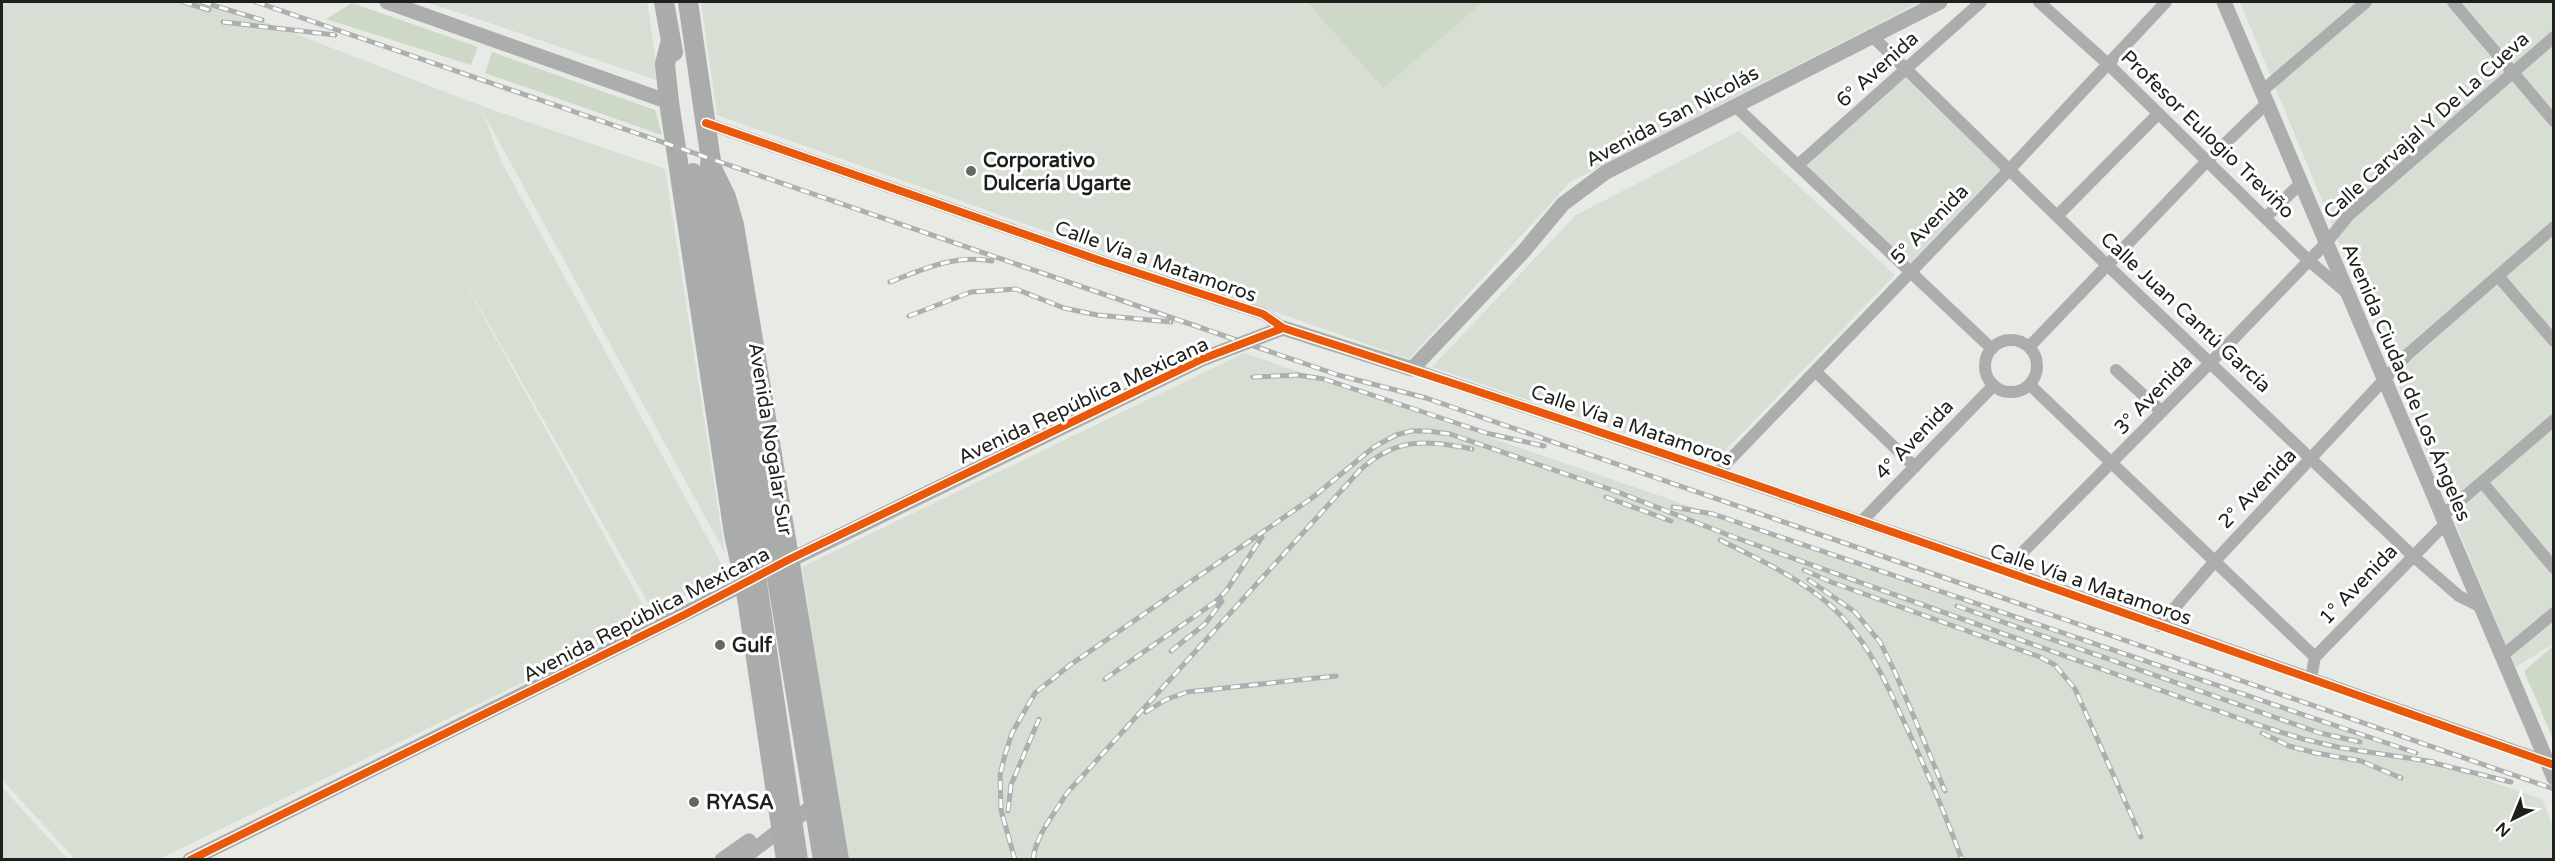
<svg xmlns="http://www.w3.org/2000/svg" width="2555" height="861" font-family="'Varela Round',sans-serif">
<rect width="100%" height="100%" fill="#e8eae6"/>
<path fill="#d7ded4" d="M2 2H203L275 26 479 105 665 169 725 553 482 111 501 161 725 570 655 615 449 254 651 620 159 859H75L2 780Z
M425 2H647L659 81 478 19Z
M701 2H1920L1570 182 1409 359 717 115Z
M2240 2H2553V644L2515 667Z
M1903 76 2001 169 1910 263 1807 166Z
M1739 131 1895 275 1713 463 1432 367 1576 215Z
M1244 353 2542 799 2553 826V859H846L802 567Z
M2 787 29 817 68 859H2Z"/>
<path fill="#cdd9c6" d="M1307 2H1483L1383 88Z
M352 3 478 47 471 65 326 19Z
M492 52 655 110 662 135 485 73Z
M2553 646V739L2524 671Z"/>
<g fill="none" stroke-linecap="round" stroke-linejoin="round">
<path stroke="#acadad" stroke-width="12" d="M2039 2 2108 64 2308 260 2348 294
M2453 2 2554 121
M1871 35 2107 265 2413 556 2459 596 2481 607
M2262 91 2366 2
M1735 106 1992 349
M706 123 1104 262 1263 314 1283 328
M1798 165 1981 2
M2057 216 2158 114
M2265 218 2301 183
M2498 276 2554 341
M1985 366a26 26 0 1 1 52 0a26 26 0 1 1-52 0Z
M2029 347 2207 161 2267 103
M1412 369 2005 570 2553 764
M2116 370 2162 412
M1815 371 1915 467
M2030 385 2315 657
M1718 472 2009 170 2166 2
M2482 482 2554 568
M2441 517 2554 420
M1862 521 1994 385
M2005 570 2211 362 2326 243 2349 215 2554 37
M2159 626 2215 561 2408 354 2554 227
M2502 656 2554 613
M2311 678 2315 657 2445 524"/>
<path stroke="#acadad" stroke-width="15" d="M387 2 669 102
M2224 2 2554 778
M780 565 1202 359 1283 328 1412 369 1523 252 1563 204 1606 172 1940 2
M190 860 754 579
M722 860 749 841
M740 860 821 800"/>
<path stroke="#aaacac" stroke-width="20" d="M664 2 673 52
M688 2 727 272
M671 40 665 64 669 102 734 534 745 584 786 860
M710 164 726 197 734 225 839 860
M693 173 711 271"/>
<g stroke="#adaeae" stroke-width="5">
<path id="rail" d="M183 2 209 10
M202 2 262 20
M256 2 1338 375 1426 398 2554 789
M223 22 335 35
M890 282C924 269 955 254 992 261
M909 316 971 292 1016 289 1064 308 1097 315 1171 322
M1253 377 1298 375 1324 379 1486 433 1544 446
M1606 497 1671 521
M1673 507 1713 514 2416 753
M1720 540C1758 559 1798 577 1830 605 1866 637 1886 682 1905 724 1926 769 1945 813 1962 860
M1804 570 1831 582 2040 657 2055 665 2075 689 2141 837
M1809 580 1855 612 1880 642 1895 672 1945 791
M1957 606 2320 733 2360 742
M1171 651 1205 624 1222 601
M1105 679 1215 602 1226 591 1262 537
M1146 712 1165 700 1187 692 1336 676
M2262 733 2289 746 2316 753 2361 761 2401 778
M2426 761 2511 782
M1008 811 1011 785 1039 719
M1015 860 1001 810 1000 775 1005 755 1012 733 1035 693 1070 665 1312 498 1374 447 1396 435 1411 431H1428L1450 434 1615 491 1731 536 2252 723 2303 739 2342 748 2434 762
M1033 860C1035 836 1055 813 1067 793L1360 470C1397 437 1425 440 1472 449"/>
</g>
<use href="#rail" stroke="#fff" stroke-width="3" stroke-dasharray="9" stroke-linecap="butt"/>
<path stroke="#aaacac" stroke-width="20" d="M711 271 798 860
M727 272 823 860"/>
<g stroke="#fff" stroke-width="11">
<path id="cycleway" d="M706 123 1104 262 1263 314 1283 328C1710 465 2131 615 2554 765
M190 860 684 615 790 559 1202 359 1283 328"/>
</g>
<use href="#cycleway" stroke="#e8590c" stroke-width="8"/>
</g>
<g fill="#656763" stroke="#fff" stroke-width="2">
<circle cx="971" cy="171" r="6"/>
<circle cx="720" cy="645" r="6"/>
<circle cx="694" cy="802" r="6"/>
</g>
<g text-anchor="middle" stroke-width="6" stroke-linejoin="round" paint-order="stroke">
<g font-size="20" fill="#1e201d" stroke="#fff">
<text transform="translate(1877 69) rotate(-42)" y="7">6° Avenida</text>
<text transform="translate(1672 116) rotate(-28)" y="7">Avenida San Nicolás</text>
<text transform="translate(2426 125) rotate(-42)" y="7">Calle Carvajal Y De La Cueva</text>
<text transform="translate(2208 134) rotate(44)" y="7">Profesor Eulogio Treviño</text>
<text transform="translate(1929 224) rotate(-46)" y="7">5° Avenida</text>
<text transform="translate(1156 261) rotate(19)" y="7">Calle Vía a Matamoros</text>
<text transform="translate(2186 312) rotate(43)" y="7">Calle Juan Cantú García</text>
<text transform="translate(2407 382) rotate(67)" y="7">Avenida Ciudad de Los Ángeles</text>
<text transform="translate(2153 394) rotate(-46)" y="7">3° Avenida</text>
<text transform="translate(1083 400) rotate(-25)" y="7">Avenida República Mexicana</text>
<text transform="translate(1632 425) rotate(19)" y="7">Calle Vía a Matamoros</text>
<text transform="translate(771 439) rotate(81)" y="7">Avenida Nogalar Sur</text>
<text transform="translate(1914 439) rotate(-46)" y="7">4° Avenida</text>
<text transform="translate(2257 488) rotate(-46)" y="7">2° Avenida</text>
<text transform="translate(2091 584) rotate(19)" y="7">Calle Vía a Matamoros</text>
<text transform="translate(2358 584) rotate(-46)" y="7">1° Avenida</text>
<text transform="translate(646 614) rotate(-27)" y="7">Avenida República Mexicana</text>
</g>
<g font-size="20" font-weight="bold" fill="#1e201d" stroke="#fff" text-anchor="start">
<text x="983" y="167">Corporativo<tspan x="983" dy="23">Dulcería Ugarte</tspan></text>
<text x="732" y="652">Gulf</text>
<text x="706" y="809">RYASA</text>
</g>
</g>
<rect width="2555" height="861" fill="none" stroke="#1e201d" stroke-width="6"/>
<g transform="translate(2513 819) rotate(223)" stroke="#ffffff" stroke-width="4.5" paint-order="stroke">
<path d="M0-4.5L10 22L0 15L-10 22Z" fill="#1e201d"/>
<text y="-9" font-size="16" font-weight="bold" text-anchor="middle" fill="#1e201d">N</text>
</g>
</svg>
